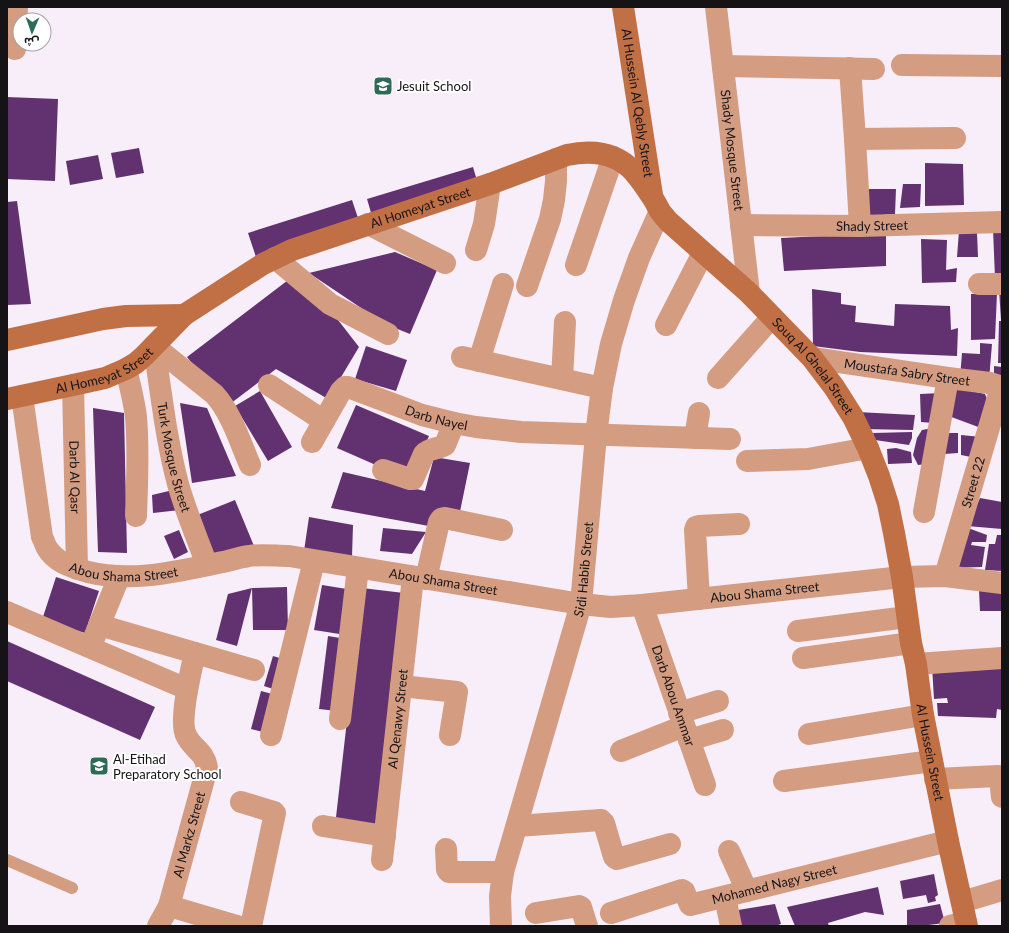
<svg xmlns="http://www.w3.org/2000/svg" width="1009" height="933" font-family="Lato,'Noto Sans Arabic',sans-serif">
<rect width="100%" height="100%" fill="#f7eefa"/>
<path fill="#623270" d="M7 97 58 99 55 181 7 179Z
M139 148 144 173 116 178 111 153Z
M98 155 103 179 70 185 66 161Z
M925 163 963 164 964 205 925 206Z
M473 167 478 184 372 216 367 199Z
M903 184H921L920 207 900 208Z
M868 189H896L895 214 869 216Z
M352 200 360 224 256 257 248 233Z
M17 201 31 304 7 305V202Z
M993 229 1002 230V281L995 278Z
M959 231 977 233 978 257H957Z
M886 233V266L784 271 781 238Z
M921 239 947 240 946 270 957 268 956 282 922 283Z
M395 252 437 270 410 334 385 324 309 273Z
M300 271 359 347 328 399 276 369 226 407 187 357Z
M812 289 841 293V304L856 306 855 322 894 326 895 304 950 306 951 330 958 328 957 356 860 352 813 346Z
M999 290H1002V320H1001Z
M997 293 995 339 971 340V294Z
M999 321H1002V363H998Z
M980 343 992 344 989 380 960 378 962 353 980 354Z
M366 346 407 360 396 391 355 379Z
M994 366 1002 367V379H994Z
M956 388 985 394 989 404 981 428 946 415Z
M260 391 292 447 268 461 235 406Z
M941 393 934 423 921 422 920 394Z
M180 403 207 408 236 476 192 483Z
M356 405 429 436 410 480 337 448Z
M93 408 124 413 127 553 98 552Z
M857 412 915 415 913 430 861 429Z
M933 428 927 464 918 465 913 455 917 438 922 430Z
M912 432V438L909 445 875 440 873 433Z
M947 433H958V453L944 454Z
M961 435 981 437 976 458 961 455Z
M896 448 911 452 912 463 888 464 887 449Z
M434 457 470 463 456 531 331 508 343 472 425 491Z
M173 490 180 510 153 513 152 495Z
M980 498 1002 502V529L967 526Z
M235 500 254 546 214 562 195 516Z
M309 517 353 525 352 557 304 551Z
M383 528 426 532 412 554 380 551Z
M968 528 987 535 986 542H972L971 545 985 547 982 567 948 568Z
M179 530 188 552 174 559 164 536Z
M997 535H1002V571L985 570 989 544H995Z
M56 577 99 591 85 633 42 620Z
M322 585 353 590 346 635 314 630Z
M287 587 288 630H253L252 588 237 646 216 640 228 594 252 588Z
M362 588 404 593 377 831 335 826Z
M979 590H1002V611H980Z
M328 636 346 639 337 711 319 709Z
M7 641 155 707 140 740 7 681Z
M273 656 286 660 276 690 264 686Z
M1002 660V710L997 709 996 718 938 716 937 703H948L947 698 934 699 932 666Z
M261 691 276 695 267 733 251 729Z
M934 874 938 895 935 897 936 901 928 903 926 895 903 899 900 881Z
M878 887 884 915 865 912 828 923 829 926H795L787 907Z
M775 904 781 924 775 926H735L732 911Z
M940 904 945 923 920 926H907V910Z"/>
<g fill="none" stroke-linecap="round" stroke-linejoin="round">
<path stroke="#d49c80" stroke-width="12" d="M7 860 72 888"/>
<g stroke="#d49c80" stroke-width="22">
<path id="s1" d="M716 7 749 293"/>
<path d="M15 49 17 7"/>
<path d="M902 65 1002 66"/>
<path d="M723 66 874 69"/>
<path d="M850 68 855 139 860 226"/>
<path d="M855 139 955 138"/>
<path d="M368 224 445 263"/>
<path id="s2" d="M741 225 860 226 1002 222"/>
<path d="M476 250 484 224 490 184"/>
<path d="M275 258 330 304 388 334"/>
<path d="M576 265 613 157"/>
<path d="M979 284H1002"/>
<path d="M527 286 550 219 554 200 556 181V159"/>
<path d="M666 325 703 253"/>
<path id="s3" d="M154 346C161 392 166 439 178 484 186 512 197 538 207 565"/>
<path d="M154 346 214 394C231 412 240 442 250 465"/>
<path d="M462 357 602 388"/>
<path id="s4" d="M812 358 948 378 990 383 1002 387"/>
<path d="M479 361 503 284"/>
<path d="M126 369C130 385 134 401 136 417 139 450 137 483 136 516"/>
<path d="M718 378 772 317"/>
<path d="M562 379 565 322"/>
<path id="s5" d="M73 385 77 569"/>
<path d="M269 385 324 421"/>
<path id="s6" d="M22 396 42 537C44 540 45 545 47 548 56 563 72 567 88 572 133 583 178 571 223 562 232 560 241 557 249 556 262 554 276 556 289 556L581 604 611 607 642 605 902 577 945 576 1002 583"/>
<path d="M695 438 699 413"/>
<path id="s7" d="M312 442 341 391 345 387H348L422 415 454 423 476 427 521 432 730 439"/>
<path d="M747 461 808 459 868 448"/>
<path d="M383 470 410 479H413L424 454C429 448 439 449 445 445L454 423"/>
<path d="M924 512 948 378"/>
<path id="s8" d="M945 576 1001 387"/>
<path d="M426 579 439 522 441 519 445 518 502 530"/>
<path d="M699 599 695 530 696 527 699 526 739 524"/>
<path id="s9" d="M642 605 705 785"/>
<path d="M7 612 187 689"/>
<path d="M99 625 254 670"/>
<path d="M798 631 907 617"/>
<path d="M94 638 119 577"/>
<path d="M803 658 911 643"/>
<path d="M916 664 1002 658"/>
<path d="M401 686 457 692 450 735"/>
<path d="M679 713 718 701"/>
<path d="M340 719 358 568"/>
<path d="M809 734 923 715"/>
<path d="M271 735 314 561"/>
<path d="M689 740 723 730"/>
<path d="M621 751 684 726"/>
<path d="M935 779 998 776 1000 779 1002 797"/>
<path d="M784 781 932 761"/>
<path d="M241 802 274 812 275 813 251 926"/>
<path d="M323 826 385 836"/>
<path d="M517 826 601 820 604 823 614 857 617 859 670 844"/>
<path d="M446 849 447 870 449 872H503"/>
<path d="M729 851 747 891"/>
<path id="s10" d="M382 860 413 577"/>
<path d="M725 897 731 926"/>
<path d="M962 902 1002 890"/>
<path d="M169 906 237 926"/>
<path d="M536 913 579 906 581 907 587 926"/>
<path id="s11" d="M611 913 682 890 684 891 690 905 948 841"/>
<path id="s12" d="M158 926 169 906 207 768C205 751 192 749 186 735 179 721 191 670 195 653"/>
<path id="s13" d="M501 926 500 896 503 872 581 604 596 435 602 388 611 344 624 300 639 258 660 211"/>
<path d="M950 926 966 922"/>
</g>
<g stroke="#c17045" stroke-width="22">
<path id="s14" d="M623 7 652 195"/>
<path d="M7 340 103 319 126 316 184 315"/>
<path id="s15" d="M7 399 73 385 105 378 126 369 136 363 144 356 184 315 263 264 292 250 490 184 567 155C591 150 616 152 634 172 640 179 647 189 652 197 655 201 657 206 660 211 662 214 665 217 668 221L749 293 812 358 834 387 853 417 868 448 879 476 888 504 894 533 902 577 911 643 916 664 923 715 948 841 967 926"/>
</g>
</g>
<defs>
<g id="school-square" transform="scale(1)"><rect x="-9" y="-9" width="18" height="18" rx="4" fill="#2d6b56" stroke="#fff"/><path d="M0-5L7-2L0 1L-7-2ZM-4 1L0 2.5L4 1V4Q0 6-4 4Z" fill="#fff"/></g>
</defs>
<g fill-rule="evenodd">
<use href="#school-square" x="383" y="86"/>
<use href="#school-square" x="99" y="766"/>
</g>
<g text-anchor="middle" stroke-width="4" stroke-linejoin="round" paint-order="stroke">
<g font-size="13" fill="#161317" stroke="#fff" text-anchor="start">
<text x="397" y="91">Jesuit School</text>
<text x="113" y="764">Al-Etihad<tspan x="113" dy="15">Preparatory School</tspan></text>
</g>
<g font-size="13" fill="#161317" stroke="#fff">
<text dy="5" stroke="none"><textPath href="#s14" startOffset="97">Al Hussein Al Qebly Street</textPath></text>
<text dy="5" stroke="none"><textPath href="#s1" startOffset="144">Shady Mosque Street</textPath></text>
<text dy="5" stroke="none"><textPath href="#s15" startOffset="464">Al Homeyat Street</textPath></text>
<text dy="5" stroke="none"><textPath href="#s2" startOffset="131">Shady Street</textPath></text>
<text dy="5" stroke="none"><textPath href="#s15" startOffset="958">Souq Al Ghelal Street</textPath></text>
<text dy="5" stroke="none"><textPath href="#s15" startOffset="102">Al Homeyat Street</textPath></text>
<text dy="5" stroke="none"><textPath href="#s4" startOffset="96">Moustafa Sabry Street</textPath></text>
<text dy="5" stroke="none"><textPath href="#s7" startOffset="161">Darb Nayel</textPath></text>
<text dy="5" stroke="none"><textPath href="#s3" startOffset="113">Turk Mosque Street</textPath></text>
<text dy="5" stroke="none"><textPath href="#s5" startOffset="92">Darb Al Qasr</textPath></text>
<text dy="5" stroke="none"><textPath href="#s8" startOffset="98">Street 22</textPath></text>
<text dy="5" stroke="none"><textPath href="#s6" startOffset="239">Abou Shama Street</textPath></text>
<text dy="5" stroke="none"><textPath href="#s13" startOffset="368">Sidi Habib Street</textPath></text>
<text dy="5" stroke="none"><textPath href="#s6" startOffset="563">Abou Shama Street</textPath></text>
<text dy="5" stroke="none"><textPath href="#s6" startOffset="887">Abou Shama Street</textPath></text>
<text dy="5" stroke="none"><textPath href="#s9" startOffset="96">Darb Abou Ammar</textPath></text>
<text dy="5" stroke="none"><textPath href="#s10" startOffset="142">Al Qenawy Street</textPath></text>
<text dy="5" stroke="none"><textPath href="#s15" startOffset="1369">Al Hussein Street</textPath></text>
<text dy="5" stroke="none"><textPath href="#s12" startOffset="97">Al Markz Street</textPath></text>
<text dy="5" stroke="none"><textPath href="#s11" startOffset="179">Mohamed Nagy Street</textPath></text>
</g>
</g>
<rect width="1009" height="933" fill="none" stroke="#161317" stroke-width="16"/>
<g transform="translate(32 32) rotate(182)"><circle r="19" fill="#ffffff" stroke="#a2a1a2"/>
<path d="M0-3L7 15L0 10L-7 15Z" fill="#2d6b56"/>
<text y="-6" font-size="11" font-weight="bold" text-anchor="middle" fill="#161317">ش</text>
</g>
</svg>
